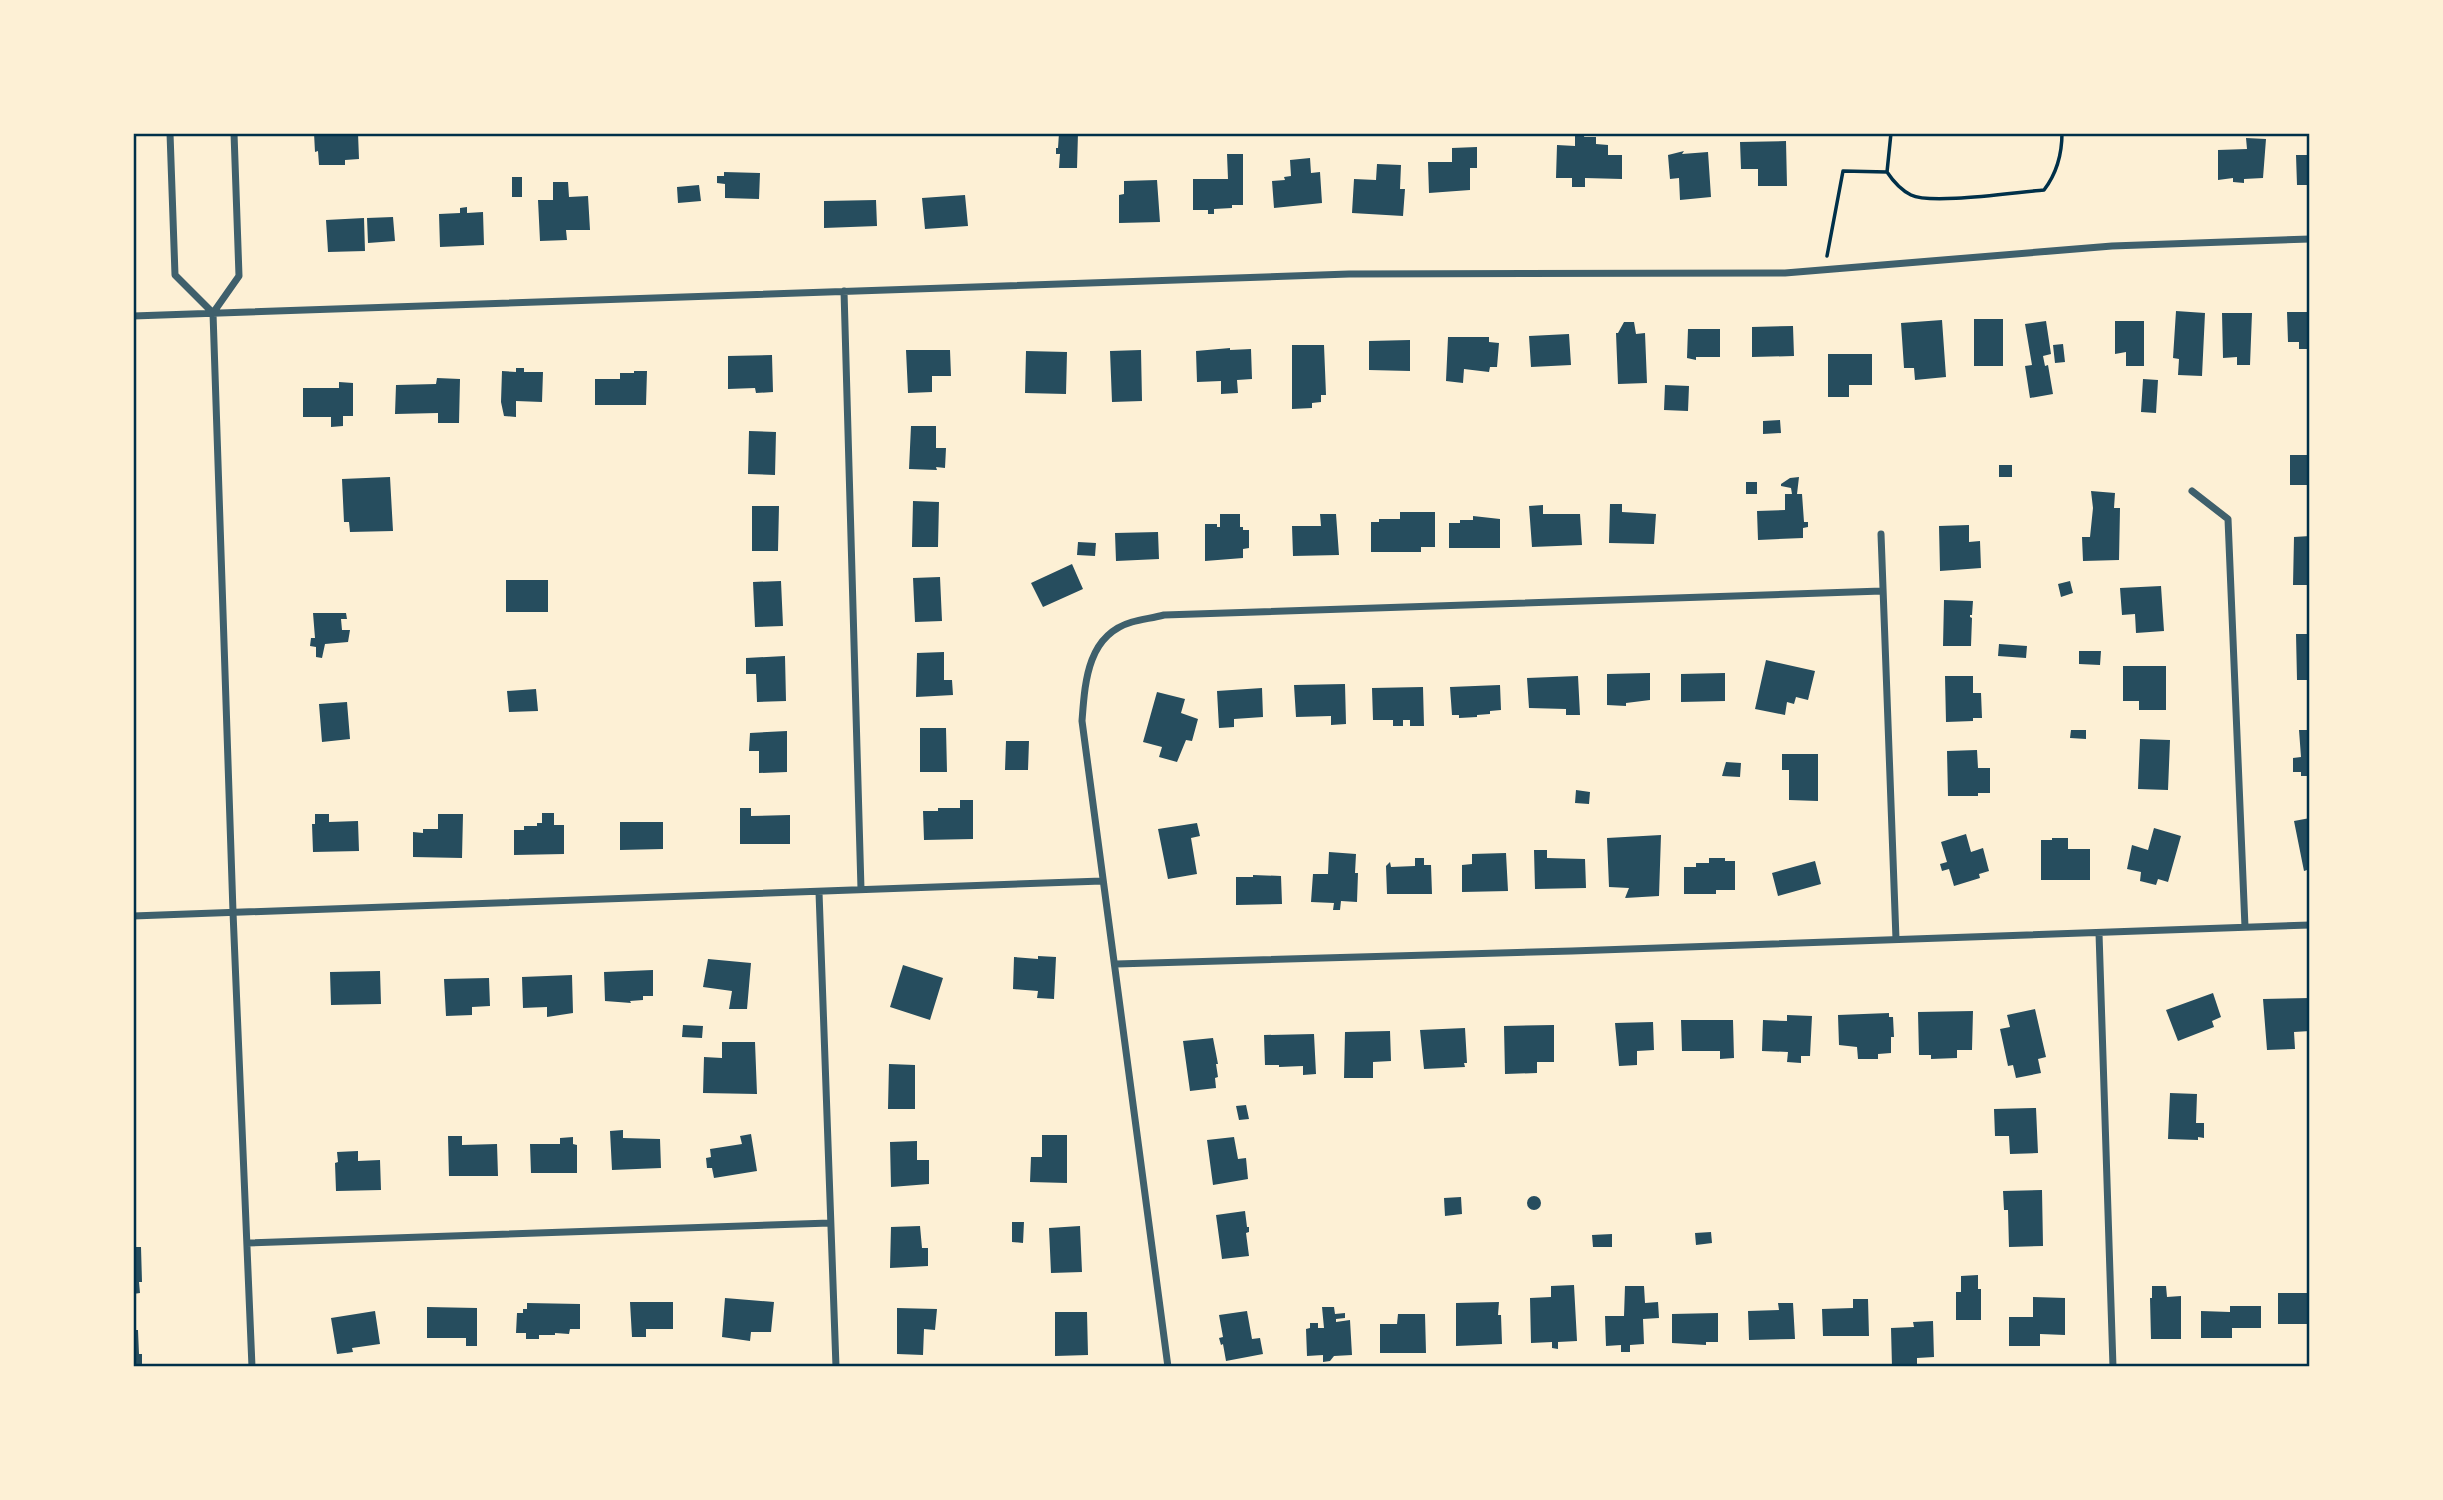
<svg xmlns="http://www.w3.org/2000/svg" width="2443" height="1500" font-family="'Titillium Web',sans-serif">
<rect width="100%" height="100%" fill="#fdf0d5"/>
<path fill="#264d5e" d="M314 133H358L359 159 345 160V165H319L318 151 315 152Z
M1059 133H1078L1077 168H1059L1060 154H1056V148H1058Z
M1575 133H1585L1584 137H1596V144L1608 145V155H1622V179L1585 178V187H1572V178H1556L1557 145 1575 146Z
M2246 138 2266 139 2263 178 2244 179V183L2233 182V178L2218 180V150L2247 149Z
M1786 141 1787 186H1758V169H1741L1740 142Z
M1477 147V168H1470V190L1429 193 1428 162H1452V148Z
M1684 151 1682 154 1708 152 1711 197 1680 200 1679 178 1670 179 1668 155Z
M1227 154H1243V205H1232V208L1214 209V214H1208V210H1193V179H1228Z
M2296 155H2310V185H2297Z
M1310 158 1311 173 1320 172 1322 203 1274 208 1272 181 1285 180 1284 177 1291 176 1290 160Z
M1377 164 1401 165 1400 189H1405L1403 216 1352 213 1354 179 1376 180Z
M724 172 760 173 759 199 725 198V184L717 183V176H724Z
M512 177H522V197H512Z
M1157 180 1160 222 1119 223V195L1124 194V181Z
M553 182H568L569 197 588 196 590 230H566L567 240 540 241 538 200H553Z
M699 185 701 201 678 203 677 187Z
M965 195 968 226 925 229 922 198Z
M876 200 877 226 824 228V201Z
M467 207V213L483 212 484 245 440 247 439 214 460 213V208Z
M393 217 395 241 368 243 367 218Z
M364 218 365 251 328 252 326 220Z
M2176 311 2205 313 2202 376 2178 375 2179 359 2173 358Z
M2287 312H2310L2309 349H2299V342H2288Z
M2222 313H2252L2250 365H2237V357L2223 358Z
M1974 319H2003V366H1974Z
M1942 320 1946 377 1915 380 1914 368H1904L1901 323Z
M2046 321 2051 354 2043 356 2045 366 2048 365 2053 394 2030 398 2025 366 2032 365 2025 324Z
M2115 321H2144V366H2126V352L2115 354Z
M1624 322H1634L1636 334 1645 333 1647 383 1618 384 1616 333H1618Z
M1793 326 1794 356 1752 357V327Z
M1688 329H1720V357H1696V360L1687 358Z
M1569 334 1571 365 1531 367 1529 336Z
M1448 337H1489V342L1499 343 1497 367H1490L1489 372 1464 369 1463 383 1446 381Z
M1410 340V371L1369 370V341Z
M2063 344 2065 362 2055 363 2053 345Z
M1292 345H1324L1326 395H1321V402L1312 403V408L1292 409Z
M1230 348V350L1251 349 1252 379 1237 380 1238 393 1221 394V381L1197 382 1196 351Z
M906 350H950L951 376H932V392L908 393Z
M1141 350 1142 401 1112 402 1110 351Z
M1026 351 1067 352 1066 394 1025 393Z
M1828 354H1872V385H1849V397H1828Z
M772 355 773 392 756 393 755 388 728 389V356Z
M516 368H524V372H543L542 402 516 401V417L504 416 501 402 502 371 516 372Z
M634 371H647L646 405H595V379H620V373H634Z
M437 378 460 379 459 423H438V413L395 414 396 385 436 384Z
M2143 379 2158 380 2156 413 2141 412Z
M339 382 353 383V416H343V426L331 427V417H303V388H339Z
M1665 385 1689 386 1688 411 1664 410Z
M1780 420 1781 433 1763 434V421Z
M911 426H936V448H946L945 468 936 467 937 470 909 469Z
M749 431 776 432 775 475 748 474Z
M2290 455H2310V485H2290Z
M1999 465H2012V477H1999Z
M390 477 393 531 350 532 349 522H344L342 479Z
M1799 477 1797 494H1802L1804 522H1808V527L1803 528V538L1758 540 1757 511 1785 510V494H1792L1791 488 1781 486V484L1790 478Z
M1746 482H1757V494H1746Z
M2091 491 2115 493 2114 508H2120L2119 560 2083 561 2082 537H2090L2093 508Z
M913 501 939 502 938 547H912Z
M1610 504H1622V512L1656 514 1654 544 1609 543Z
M1543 505V514H1580L1582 545 1532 547 1529 506Z
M752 506H779L778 551H752Z
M1400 512H1435V547H1421V552H1371V522H1379V519H1400Z
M1220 514H1240V527H1243V530H1249V548L1243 549V558L1205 561V524H1217V527H1220Z
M1320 514H1336L1339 555 1293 556 1292 526H1321Z
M1473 516 1500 519V548H1449V523H1460V520H1473Z
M1969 525V542L1980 541 1981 568 1940 571 1939 526Z
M1158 532 1159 559 1116 561 1115 533Z
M2310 536V585H2293L2294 537Z
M1078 542 1096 543 1095 556 1077 555Z
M1072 564 1083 589 1043 607 1031 583Z
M940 577 942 621 915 622 913 578Z
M506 580H548V612H506Z
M781 581 783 626 755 627 753 582Z
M2070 581 2073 593 2061 597 2058 584Z
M2161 586 2164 631 2136 633 2135 614 2122 615 2120 588Z
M1944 600 1973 601 1972 615H1970V617L1972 618 1971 646H1943Z
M313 613H346L347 619H341L342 630H350L348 642 325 644 322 658 316 657V647L310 646 311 638H315Z
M2296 634H2310V680H2297Z
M1999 644 2027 646 2026 658 1998 656Z
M2079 651H2101L2100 665 2079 664Z
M944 652V680H952L953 695 916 697 917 653Z
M785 656 786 701 757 702 756 674H746V658Z
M1766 660 1815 671 1808 700 1796 697 1794 704 1787 702 1785 715 1755 709Z
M2123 666H2166V710H2139V701H2123Z
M1650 673V700L1626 703V706L1607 705V674Z
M1725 673V701L1681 702V674Z
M1578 676 1580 715H1566V709L1529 708 1527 678Z
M1945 676H1973V693H1981L1982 718H1973V721L1946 722Z
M1345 684 1346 724 1331 725V716L1296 717 1294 685Z
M1500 685 1501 710 1490 711V714L1477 715V717L1459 718V715H1452L1450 687Z
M1423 687 1424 726H1410V720H1403V726H1393V720H1373L1372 688Z
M1262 688 1263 717 1234 719V727L1219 728 1217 691Z
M536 689 538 711 509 712 507 691Z
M1157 692 1185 699 1181 713 1198 719 1192 741 1186 740 1177 762 1159 757 1162 747 1143 742Z
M347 702 350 739 322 742 319 704Z
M920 728H946L947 772H920Z
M2071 730H2086V739L2070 738Z
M2299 730H2310V776H2301V772H2293V758L2301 757Z
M787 731V772L759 773V751H749L750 733Z
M2140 739 2170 740 2168 790 2138 789Z
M1006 741H1029L1028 770H1005Z
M1977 750 1978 768H1990V793H1978V796H1948L1947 751Z
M1782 754H1818V801L1789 800V770H1782Z
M1726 762 1741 763 1740 777 1722 776Z
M1576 790 1590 792 1589 804 1575 803Z
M960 800H973V839L924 840 923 811H938V808H960Z
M740 808H751V816L790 815V844H740Z
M542 813H554V825H564V854L514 855V830H524V826H537V823H542Z
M315 814H329V822L358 821 359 851 313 852 312 824H315Z
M438 814H463L462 858 413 857V832L423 833V829H438Z
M2310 818V869L2304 871 2294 821Z
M620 822H663V849L620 850Z
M1197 823 1200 836 1191 838 1197 874 1168 879 1158 829Z
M2154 828 2181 836 2168 882 2158 879 2156 885 2140 881 2141 872 2127 869 2132 845 2148 850Z
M1966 834 1971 852 1983 848 1989 871 1979 874 1980 878 1954 886 1949 869 1942 871 1940 864 1947 862 1941 842Z
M1661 835 1659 896 1625 898 1629 888 1609 887 1607 838Z
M2052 838H2068V849H2090V880H2041V840H2052Z
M1534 850H1547V858L1585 859 1586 888 1535 889Z
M1329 852 1356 854 1355 873H1358L1357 902 1341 901 1340 910H1333L1334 903 1311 902 1313 874H1328Z
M1506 853 1508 891 1462 892V865L1472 864V854Z
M1415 858H1424V865H1431L1432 894H1387L1386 866 1390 862 1391 867 1415 866Z
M1709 858H1725V861H1735V890H1716V894H1684V867H1696V863H1709Z
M1815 861 1821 884 1778 896 1772 873Z
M1253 875 1281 876 1282 904 1236 905V877H1253Z
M1038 956 1056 957 1054 999 1037 998 1038 991 1013 989 1014 957 1038 959Z
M708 959 751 963 747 1009H729L732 991 703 987Z
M903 965 943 978 930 1020 890 1007Z
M653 970V996H643V1000L630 1001 631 1003 605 1001 604 972Z
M380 971 381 1004 331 1005 330 972Z
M572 975 573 1013 547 1017V1007L523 1008 522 977Z
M489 978 490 1006 472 1007V1015L446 1016 444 979Z
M2213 993 2221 1017 2212 1021 2214 1027 2178 1041 2166 1010Z
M2310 998V1031L2294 1032 2295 1049 2267 1050 2263 999Z
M2035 1009 2046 1057 2038 1059 2041 1073 2016 1078 2013 1065 2008 1066 2000 1029 2010 1027 2007 1015Z
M1973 1011 1972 1050H1957V1058L1931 1059V1055H1919L1918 1012Z
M1889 1013V1017H1893L1894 1037H1891V1053L1878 1054V1059H1858L1857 1047 1839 1045 1838 1015Z
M1787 1015 1812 1016 1810 1056H1801V1063L1787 1062 1788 1052 1762 1051 1763 1020 1787 1021Z
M1681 1020H1733L1734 1058 1720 1059V1051H1682Z
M1653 1022 1654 1050 1637 1051V1065L1619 1066 1615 1023Z
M683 1025 703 1026 702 1038 682 1037Z
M1554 1025V1062H1537V1073L1505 1074 1504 1026Z
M1465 1028 1467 1063H1464L1465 1067 1424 1069 1420 1030Z
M1390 1031 1391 1061 1373 1062V1078H1344L1345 1032Z
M1314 1034 1316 1074 1303 1075V1066L1279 1067V1065H1265L1264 1035Z
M1213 1038 1218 1064H1216L1218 1077 1215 1078 1216 1088 1190 1091 1183 1041Z
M722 1042H755L757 1094 703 1093 704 1057 722 1058Z
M889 1064 915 1065V1109H888Z
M2170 1093 2197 1094 2196 1123H2204V1138L2198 1137V1140L2168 1139Z
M1246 1105 1249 1119 1239 1120 1236 1106Z
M2036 1108 2038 1153 2010 1154 2009 1136H1995L1994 1109Z
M623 1130V1138L660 1139 661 1168 612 1170 610 1131Z
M751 1134 757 1171 714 1178 712 1168H707L706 1158 711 1157 710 1149 742 1144 740 1136Z
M1042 1135H1067V1183L1030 1182 1031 1157H1042Z
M448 1136H462V1145L497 1144 498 1176H449Z
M573 1137V1144L577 1145V1173H531L530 1144H560V1138Z
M1234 1137 1238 1159 1246 1158 1248 1179 1213 1185 1207 1140Z
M917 1141V1160H929V1184L891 1187 890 1142Z
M358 1151V1161L380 1160 381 1190 336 1191 335 1163 338 1162 337 1152Z
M2042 1190 2043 1246 2009 1247 2008 1210H2004L2003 1191Z
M1527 1203a7 7 0 1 1 14 0a7 7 0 1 1-14 0Z
M1461 1197 1462 1214 1445 1216 1444 1198Z
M1245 1211 1247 1227H1249V1232L1246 1233 1249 1256 1222 1259 1216 1215Z
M1012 1222H1024L1023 1243 1012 1242Z
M920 1226 922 1248H928V1266L890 1268 891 1227Z
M1080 1226 1082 1272 1051 1273 1049 1228Z
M1711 1232 1712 1243 1696 1245 1695 1233Z
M1612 1234V1247H1593L1592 1235Z
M133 1247H141L142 1282H139L140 1293 133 1294Z
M1978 1275V1289H1981V1320H1956V1292H1961V1276Z
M1574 1285 1577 1341 1558 1342V1349L1552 1348V1342L1531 1343 1530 1298 1551 1297V1286Z
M1625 1286H1644L1645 1303 1658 1302 1659 1318 1643 1319 1644 1344 1630 1345V1352H1621V1345L1606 1346 1605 1316H1624Z
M2152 1286H2166L2167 1297 2181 1296V1339H2151L2150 1298H2152Z
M2278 1293H2310V1324H2278Z
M2033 1297 2065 1298V1335L2040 1334V1346H2009V1317H2033Z
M725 1298 774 1302 771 1332H751L750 1341 722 1337Z
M1853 1299H1868L1869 1336H1823L1822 1309 1853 1308Z
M630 1302H673V1329H646V1337H632Z
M1499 1302 1498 1315H1501L1502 1344 1456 1346V1303Z
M527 1303 580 1304V1329H570L569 1334 555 1333V1335H539V1339H526V1333H516L517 1313H523V1309H527Z
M1778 1303H1793L1795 1339 1749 1340 1748 1311 1779 1310Z
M2230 1306H2261V1328H2232V1338H2201V1311L2230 1312Z
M427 1307 477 1308V1346H466V1338H427Z
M1322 1307H1334L1335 1314 1345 1313V1318L1336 1319V1322L1350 1320 1352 1355 1334 1356 1330 1361 1323 1362V1355L1307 1356 1306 1329 1310 1328V1323H1318V1328H1324Z
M897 1308 937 1309 935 1330 924 1329 923 1355 897 1354Z
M375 1311 380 1344 352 1348 353 1352 337 1354 331 1318Z
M1247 1311 1252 1339 1260 1338 1263 1354 1226 1361 1223 1344 1221 1345 1219 1338 1223 1337 1219 1315Z
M1055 1312H1087L1088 1355 1055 1356Z
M1718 1313V1342H1706V1345L1672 1343V1314Z
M1398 1314H1425L1426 1353H1380V1324H1397Z
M1933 1321 1934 1357 1917 1358V1367H1892L1891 1328 1914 1327 1913 1322Z
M133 1330H138L139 1354H142V1365L133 1366Z"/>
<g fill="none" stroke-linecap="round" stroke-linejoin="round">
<path stroke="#003049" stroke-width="3.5" d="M1891 133 1887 172C1893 181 1901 190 1911 195 1931 205 2016 192 2044 190 2057 173 2062 155 2062 133
M1827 256 1843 171 1887 172"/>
<path stroke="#3f606c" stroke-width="7" d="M170 133 175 275 213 313
M234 133 239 276 213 313 233 912 252 1367
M844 291 861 889
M133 316 1349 274 1785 273 2112 246 2310 239
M2192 491 2228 519 2245 927
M1881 534 1896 939
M819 892 836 1367
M133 916 1102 881
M2099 933 2113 1367
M1116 964 1572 951 2310 925
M247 1243 830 1223
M1168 1367 1082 721C1085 682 1087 635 1132 622 1142 619 1153 618 1164 615L1882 591"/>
</g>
<rect width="2443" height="1500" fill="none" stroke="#fdf0d5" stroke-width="270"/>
<rect x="135" y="135" width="2173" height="1230" fill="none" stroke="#003049" stroke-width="2.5"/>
</svg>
